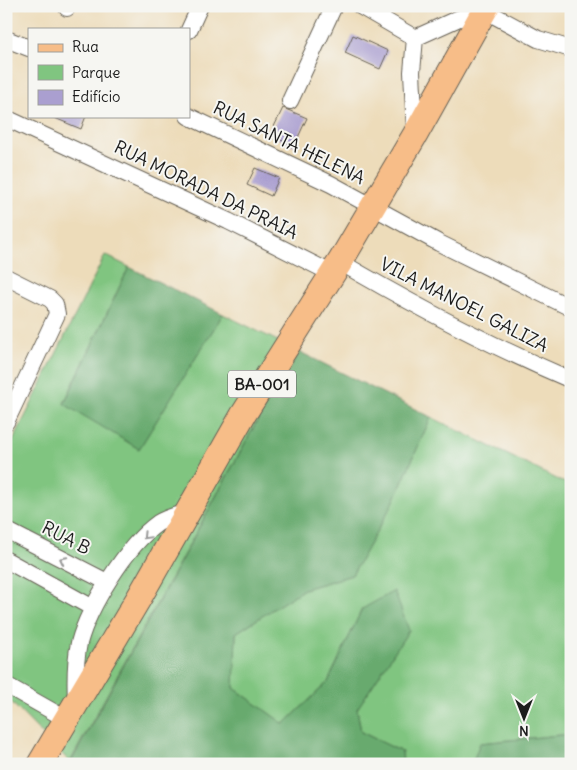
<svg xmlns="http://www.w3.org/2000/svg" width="577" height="770" font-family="Delius,sans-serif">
<rect width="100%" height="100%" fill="#f6f6f2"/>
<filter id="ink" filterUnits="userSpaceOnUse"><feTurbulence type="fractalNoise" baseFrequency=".02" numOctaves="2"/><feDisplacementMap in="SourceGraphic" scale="10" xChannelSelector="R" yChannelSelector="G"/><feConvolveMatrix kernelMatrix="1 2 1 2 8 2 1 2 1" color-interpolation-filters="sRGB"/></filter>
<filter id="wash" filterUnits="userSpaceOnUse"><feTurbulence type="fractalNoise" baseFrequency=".0096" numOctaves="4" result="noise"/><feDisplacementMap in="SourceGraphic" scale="20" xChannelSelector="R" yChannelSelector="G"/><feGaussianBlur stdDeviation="1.12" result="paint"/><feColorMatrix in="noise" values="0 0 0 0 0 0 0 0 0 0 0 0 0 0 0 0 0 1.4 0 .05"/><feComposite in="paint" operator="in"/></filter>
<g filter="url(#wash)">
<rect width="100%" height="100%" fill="#eddcba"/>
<path fill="#80c580" stroke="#4e704e" d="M105 255 129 267 64 403 139 449 223 314 296 350 70 762 6 697V455Z
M431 417 571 486V734L480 743 472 764H403L402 752 361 732 357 709 409 630 362 609 328 682 284 724 234 688 236 633 304 589 352 575 394 501Z"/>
<path fill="#68aa6e" stroke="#426345" d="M129 267 223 314 139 449 64 404Z
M296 350 431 417 394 501 352 575 304 589 236 633 234 688 284 724 328 682 362 609 394 591 409 630 357 709 361 732 402 752 403 764H73L71 762Z
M571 734V764H472L480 743Z"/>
<g id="blocks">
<path fill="#aa9fd0" d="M353 35 388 51 380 69 345 53Z
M283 108 307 118 294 146 270 135Z
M50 116H86L81 129Z
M255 168 279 178 271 196 247 185Z"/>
</g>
</g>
<g filter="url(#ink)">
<use href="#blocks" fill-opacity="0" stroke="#655f53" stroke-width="1"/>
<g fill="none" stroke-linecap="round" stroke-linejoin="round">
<g stroke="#655f53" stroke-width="18">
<path id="minor" d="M360 6 415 38
M67 8V6
M189 30 200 6
M415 38 457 19 484 10 538 39 571 49
M6 39 29 48
M290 101 334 6
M188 116 331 184 439 243 571 308
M6 118 228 221 333 274
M415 133 412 72 415 38
M340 262C415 306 491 346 571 380
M6 277 50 299 55 304 57 314 6 422
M6 530 107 582
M6 560 93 608
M6 685 66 719
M76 700C75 681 75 662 79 643 89 606 127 545 158 523 167 517 177 515 187 512"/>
</g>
<g stroke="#655f53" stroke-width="27">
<path id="primary" d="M40 764 140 596 243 415 340 262 415 135 487 6"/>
</g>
<use href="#minor" stroke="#fff" stroke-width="16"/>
<use href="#primary" stroke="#f7bd88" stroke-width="25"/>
</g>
<defs><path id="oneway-chevron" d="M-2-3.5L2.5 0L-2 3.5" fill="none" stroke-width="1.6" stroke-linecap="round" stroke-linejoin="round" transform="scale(1.25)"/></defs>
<g stroke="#999">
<use href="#oneway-chevron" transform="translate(146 536) rotate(134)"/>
<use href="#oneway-chevron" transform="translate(63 560) rotate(-153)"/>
</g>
</g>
<g text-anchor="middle" stroke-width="4" stroke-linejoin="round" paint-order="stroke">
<rect fill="#f6f6f2" stroke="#5d5d5c" stroke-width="1" x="228" y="370.5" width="68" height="27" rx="4"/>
<g font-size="16" font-weight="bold" fill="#1c1c1c">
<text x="262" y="390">BA-001</text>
</g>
<g font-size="18" fill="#1c1c1c" stroke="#f6f6f2">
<text transform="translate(289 143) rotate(26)" y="6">RUA SANTA HELENA</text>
<text transform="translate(206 190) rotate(26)" y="6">RUA MORADA DA PRAIA</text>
<text transform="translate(464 305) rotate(27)" y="6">VILA MANOEL GALIZA</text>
<text transform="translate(66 538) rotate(27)" y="6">RUA B</text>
</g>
</g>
<rect width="577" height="770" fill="none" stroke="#f6f6f2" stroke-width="25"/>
<rect x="28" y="28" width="162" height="90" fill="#f6f6f2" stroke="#9f9f9c"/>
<rect x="38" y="44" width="25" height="8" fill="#f7bd88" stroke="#9f9f9c"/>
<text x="72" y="52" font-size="15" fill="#1c1c1c">Rua</text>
<rect x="38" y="65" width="25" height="15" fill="#80c580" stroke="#9f9f9c"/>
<text x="72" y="78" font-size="15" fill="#1c1c1c">Parque</text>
<rect x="38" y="90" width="25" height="15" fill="#aa9fd0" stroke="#9f9f9c"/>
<text x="72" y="102" font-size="15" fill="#1c1c1c">Edifício</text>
<g transform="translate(524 718) rotate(180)" stroke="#f6f6f2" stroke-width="4" paint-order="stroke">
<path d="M0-4L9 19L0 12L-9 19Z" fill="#1c1c1c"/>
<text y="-8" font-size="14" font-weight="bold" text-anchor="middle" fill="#1c1c1c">N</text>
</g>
</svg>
